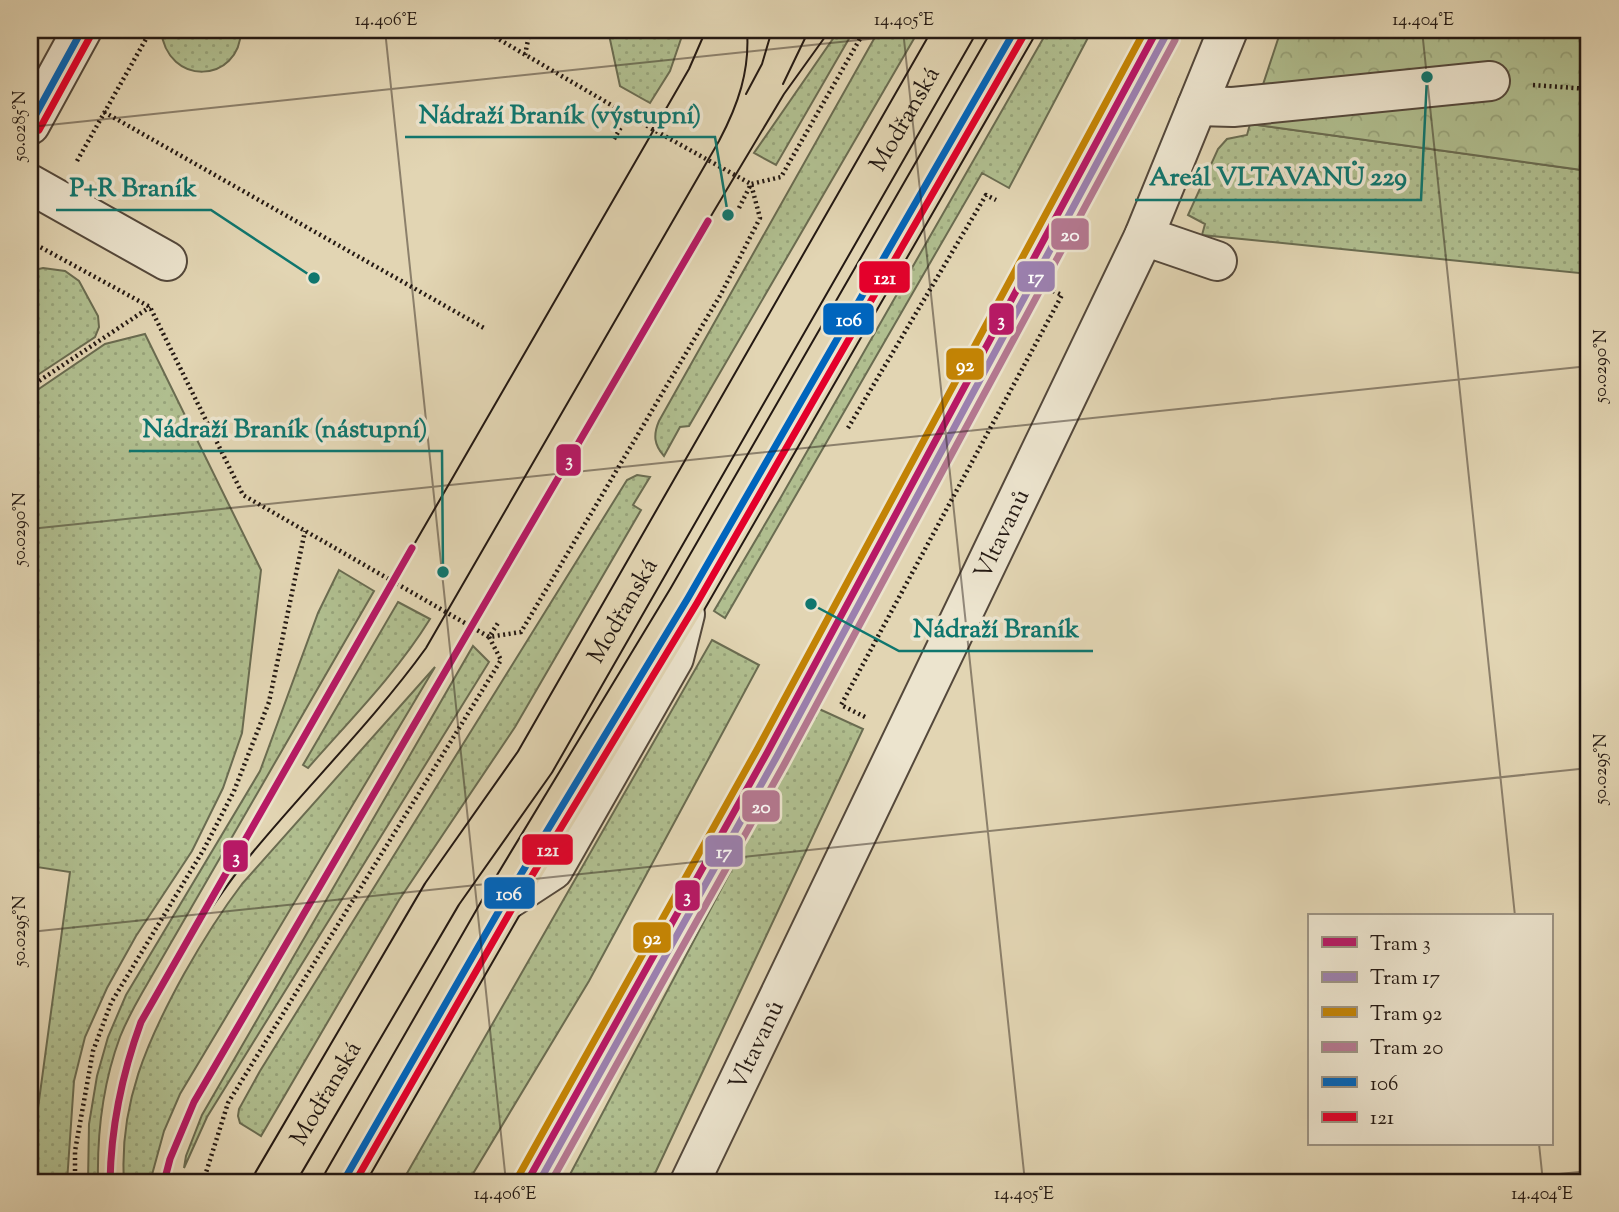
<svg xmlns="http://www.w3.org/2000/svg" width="1619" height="1212" font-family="'Sorts Mill Goudy',serif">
<defs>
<pattern id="grass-dots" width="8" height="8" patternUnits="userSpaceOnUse" patternTransform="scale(1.75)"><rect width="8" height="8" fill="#b0be8f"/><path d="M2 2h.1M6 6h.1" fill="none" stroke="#97a37a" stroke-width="1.8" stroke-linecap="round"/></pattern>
<pattern id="park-crowns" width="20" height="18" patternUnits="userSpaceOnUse" patternTransform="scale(1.75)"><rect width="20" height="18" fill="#b0be8f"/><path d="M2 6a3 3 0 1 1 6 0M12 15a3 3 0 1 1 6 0" fill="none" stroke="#97a37a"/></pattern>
</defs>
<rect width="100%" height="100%" fill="#e2d5b3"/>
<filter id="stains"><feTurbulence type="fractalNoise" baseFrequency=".00286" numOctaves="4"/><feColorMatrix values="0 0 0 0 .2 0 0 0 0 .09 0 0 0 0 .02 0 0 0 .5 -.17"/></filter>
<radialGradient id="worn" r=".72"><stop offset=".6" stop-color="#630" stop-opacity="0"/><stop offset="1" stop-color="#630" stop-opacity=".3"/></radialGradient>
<path fill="url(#grass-dots)" stroke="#6a6c51" stroke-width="2" d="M161 30H241C240 84 167 87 161 30Z
M608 30H684L670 71 650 103 620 86Z
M839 30H854L776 165 754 153Z
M879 30H919L689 426 680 427 664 456C654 445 653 435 659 421Z
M1048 30H1092L1009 188 982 173 725 618 714 611 781 497Z
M1250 124 1589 171V274L1202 235 1205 224 1188 215 1218 149 1227 139 1247 135Z
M43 268 65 271 79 281 98 316 99 327 95 337 30 380V271Z
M145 334 261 570 242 733 223 788 192 851 136 936 107 988 85 1037 74 1081 67 1182H30V1167L70 872 30 866V395L105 344Z
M637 475 650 477 633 505 641 510 515 727 399 900 261 1136 240 1123 238 1116 239 1109 260 1071 627 480Z
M339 570 374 591 142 993C134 1007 126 1022 120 1037 103 1083 97 1133 98 1182H88L89 1124 97 1076 108 1037 126 995 260 771 318 613Z
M398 602 430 619C396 674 350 720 308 768L303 765Z
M712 640 759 665 589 981 468 1182H402Z
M473 646 489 662 207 1117 184 1168 186 1156 202 1115Z
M435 667 180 1094 164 1131 150 1182H124C119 1104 147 1041 184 974 202 942 220 913 242 884Z
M817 708 863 729 651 1182H566Z"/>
<path fill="url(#park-crowns)" stroke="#6a6c51" stroke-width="2" d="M1281 30H1589V171L1250 124Z"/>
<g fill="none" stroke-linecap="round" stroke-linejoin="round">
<g stroke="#54483b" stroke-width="42">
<g id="minor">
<path d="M1197 106 1233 107 1490 81"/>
<path d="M30 125 82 30"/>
<path d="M30 184 167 261"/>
<path d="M1144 236 1217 261"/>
<path d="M504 902 553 870 674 658 685 614"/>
<path id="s1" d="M690 1182 1144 236 1228 30"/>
</g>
</g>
<g stroke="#241913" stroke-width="42">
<g id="major">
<path id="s2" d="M273 1182 442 894 535 762 955 30"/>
<path d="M343 1182 504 902 688 598 1015 30"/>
</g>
</g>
<path stroke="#241913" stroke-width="4.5" stroke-dasharray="2 3.5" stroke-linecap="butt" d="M525 55 530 30
M1533 85 1589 89
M104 112 484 328
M614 139 628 115
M77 161 151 30
M739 208 751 184 781 177 865 30
M31 242 150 307 243 495 489 637 498 623
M30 387 150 307
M848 428 986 195 996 200
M865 717 841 705 1062 295 1051 290
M75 1182V1151L93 1051 111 1003 204 849 234 791 269 702 305 531
M203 1182 228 1103 501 660 489 637 521 632 721 294 760 218 751 184 654 130 483 30"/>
<use href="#minor" stroke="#ece4ce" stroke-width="38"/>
<use href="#major" stroke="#e2d5b3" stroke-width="38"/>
<path stroke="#241913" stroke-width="2" d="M783 84 809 30
M746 94 762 64 772 30
M708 221 784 94 830 30
M412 548 689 69 706 30
M188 943C209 912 229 880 253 852 310 783 374 720 426 648L719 141C738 105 750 71 747 30"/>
<g stroke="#ece4ce" stroke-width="12">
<path id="bus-1" d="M30 125 82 30
M343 1182 504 902 688 598 1015 30"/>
</g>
<g stroke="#ece4ce" stroke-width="12">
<path id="bus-2" d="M39 130 91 35
M355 1182 513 907 697 603 1024 35"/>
</g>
<use href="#bus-1" stroke="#0065bd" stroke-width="7"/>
<use href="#bus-2" stroke="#e4002b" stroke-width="7"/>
<g stroke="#ece4ce" stroke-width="12">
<path id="tram-1" d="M110 1182C111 1126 122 1074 141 1022L412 548
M164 1182 170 1159 194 1102 708 221
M527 1182 767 753 1157 30"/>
</g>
<g stroke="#ece4ce" stroke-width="12">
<path id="tram-2" d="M539 1182 776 758 1166 35"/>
</g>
<g stroke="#ece4ce" stroke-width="12">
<path id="tram-3" d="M518 1177 758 748 1145 30"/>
</g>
<g stroke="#ece4ce" stroke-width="12">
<path id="tram-4" d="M551 1182 785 763 1175 40"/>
</g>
<use href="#tram-1" stroke="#b71965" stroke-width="7"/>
<use href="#tram-2" stroke="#9b80ae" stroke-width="7"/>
<use href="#tram-3" stroke="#c28305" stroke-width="7"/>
<use href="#tram-4" stroke="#b47890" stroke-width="7"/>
</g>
<path fill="none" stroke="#241913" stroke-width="2" stroke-opacity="0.45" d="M385 30 506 1182M903 30 1025 1182M1422 30 1515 916M30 127 954 30M30 529 1589 366M30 932 1589 768M1539 1144 1543 1182M1480 1182 1589 1171"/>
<g text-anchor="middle" stroke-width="7" stroke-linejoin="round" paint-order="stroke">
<g font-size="24" fill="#241913" stroke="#ece4ce">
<text dy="8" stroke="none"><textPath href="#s2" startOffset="1237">Modřanská</textPath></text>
<text dy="8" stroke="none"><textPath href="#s1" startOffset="719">Vltavanů</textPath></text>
<text dy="8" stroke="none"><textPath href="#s2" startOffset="670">Modřanská</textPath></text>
<text dy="8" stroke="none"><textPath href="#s1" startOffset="152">Vltavanů</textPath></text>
<text dy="8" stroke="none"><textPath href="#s2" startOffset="103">Modřanská</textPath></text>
</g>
</g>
<path fill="none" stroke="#0f766e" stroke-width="2.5" d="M728 215L715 137H405M1427 77L1421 200H1135M314 278L211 210H56M443 572L442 451H129M811 604L899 651H1093"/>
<g fill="#0f766e" stroke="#ece4ce" stroke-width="2.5">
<circle cx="728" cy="215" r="7"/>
<circle cx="1427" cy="77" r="7"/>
<circle cx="314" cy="278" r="7"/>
<circle cx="443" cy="572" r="7"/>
<circle cx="811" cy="604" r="7"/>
</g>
<g font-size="26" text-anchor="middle" font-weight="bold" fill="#0f766e" stroke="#ece4ce" stroke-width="7" stroke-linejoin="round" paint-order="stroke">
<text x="560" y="123">Nádraží Braník (výstupní)</text>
<text x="1278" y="185">Areál VLTAVANŮ 229</text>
<text x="133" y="196">P+R Braník</text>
<text x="285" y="437">Nádraží Braník (nástupní)</text>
<text x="996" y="637">Nádraží Braník</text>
</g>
<g stroke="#ece4ce" stroke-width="2.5">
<rect x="1050" y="217" width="40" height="34" rx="7" fill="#b47890"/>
<rect x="1016" y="260" width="40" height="33" rx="7" fill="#9b80ae"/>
<rect x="858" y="260" width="53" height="34" rx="7" fill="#e4002b"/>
<rect x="988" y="302" width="27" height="34" rx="7" fill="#b71965"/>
<rect x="822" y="302" width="53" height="34" rx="7" fill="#0065bd"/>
<rect x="945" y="347" width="40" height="34" rx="7" fill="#c28305"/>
<rect x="555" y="443" width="27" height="34" rx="7" fill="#b71965"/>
<rect x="741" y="789" width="40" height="34" rx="7" fill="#b47890"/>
<rect x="521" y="833" width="53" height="33" rx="7" fill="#e4002b"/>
<rect x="704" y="834" width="40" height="34" rx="7" fill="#9b80ae"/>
<rect x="222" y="839" width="27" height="34" rx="7" fill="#b71965"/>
<rect x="483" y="876" width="53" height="34" rx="7" fill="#0065bd"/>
<rect x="674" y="879" width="27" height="33" rx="7" fill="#b71965"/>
<rect x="632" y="921" width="40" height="33" rx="7" fill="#c28305"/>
</g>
<g font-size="19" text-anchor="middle" font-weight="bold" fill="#fff">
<text x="1070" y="241">20</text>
<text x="1036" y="283">17</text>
<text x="885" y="284">121</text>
<text x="1001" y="326">3</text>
<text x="849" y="326">106</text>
<text x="965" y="371">92</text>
<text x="569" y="466">3</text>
<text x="761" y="813">20</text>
<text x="548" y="856">121</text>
<text x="724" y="858">17</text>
<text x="236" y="863">3</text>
<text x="509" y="900">106</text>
<text x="687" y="902">3</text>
<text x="652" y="944">92</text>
</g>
<rect width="1619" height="1212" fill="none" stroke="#e2d5b3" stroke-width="77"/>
<rect x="1308" y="914" width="245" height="231" fill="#ece4ce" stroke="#9c9383" stroke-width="2"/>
<rect x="1322" y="937" width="35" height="10" fill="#b71965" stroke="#9c9383" stroke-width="2"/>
<text x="1370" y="950" font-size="21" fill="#241913">Tram 3</text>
<rect x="1322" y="972" width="35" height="10" fill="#9b80ae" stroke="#9c9383" stroke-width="2"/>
<text x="1370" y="984" font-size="21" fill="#241913">Tram 17</text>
<rect x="1322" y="1007" width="35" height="10" fill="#c28305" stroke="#9c9383" stroke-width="2"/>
<text x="1370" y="1020" font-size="21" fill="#241913">Tram 92</text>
<rect x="1322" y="1042" width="35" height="10" fill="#b47890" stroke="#9c9383" stroke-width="2"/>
<text x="1370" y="1054" font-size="21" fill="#241913">Tram 20</text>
<rect x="1322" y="1077" width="35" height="10" fill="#0065bd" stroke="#9c9383" stroke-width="2"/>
<text x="1370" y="1090" font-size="21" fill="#241913">106</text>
<rect x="1322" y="1112" width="35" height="10" fill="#e4002b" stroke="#9c9383" stroke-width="2"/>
<text x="1370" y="1124" font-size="21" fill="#241913">121</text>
<rect x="38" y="38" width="1542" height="1136" fill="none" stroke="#241913" stroke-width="2.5"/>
<g font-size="18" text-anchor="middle" fill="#241913">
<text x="386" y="25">14.406°E</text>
<text x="904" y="25">14.405°E</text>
<text x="1423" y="25">14.404°E</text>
<text transform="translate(19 126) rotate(-90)" y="6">50.0285°N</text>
<text transform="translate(1600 366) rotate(-90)" y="6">50.0290°N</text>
<text transform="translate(19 529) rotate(-90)" y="6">50.0290°N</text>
<text transform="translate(1600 769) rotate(-90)" y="6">50.0295°N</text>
<text transform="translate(19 931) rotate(-90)" y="6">50.0295°N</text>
<text x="505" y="1199">14.406°E</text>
<text x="1024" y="1199">14.405°E</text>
<text x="1542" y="1199">14.404°E</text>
</g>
<rect width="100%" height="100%" filter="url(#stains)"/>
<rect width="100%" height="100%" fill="url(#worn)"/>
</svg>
